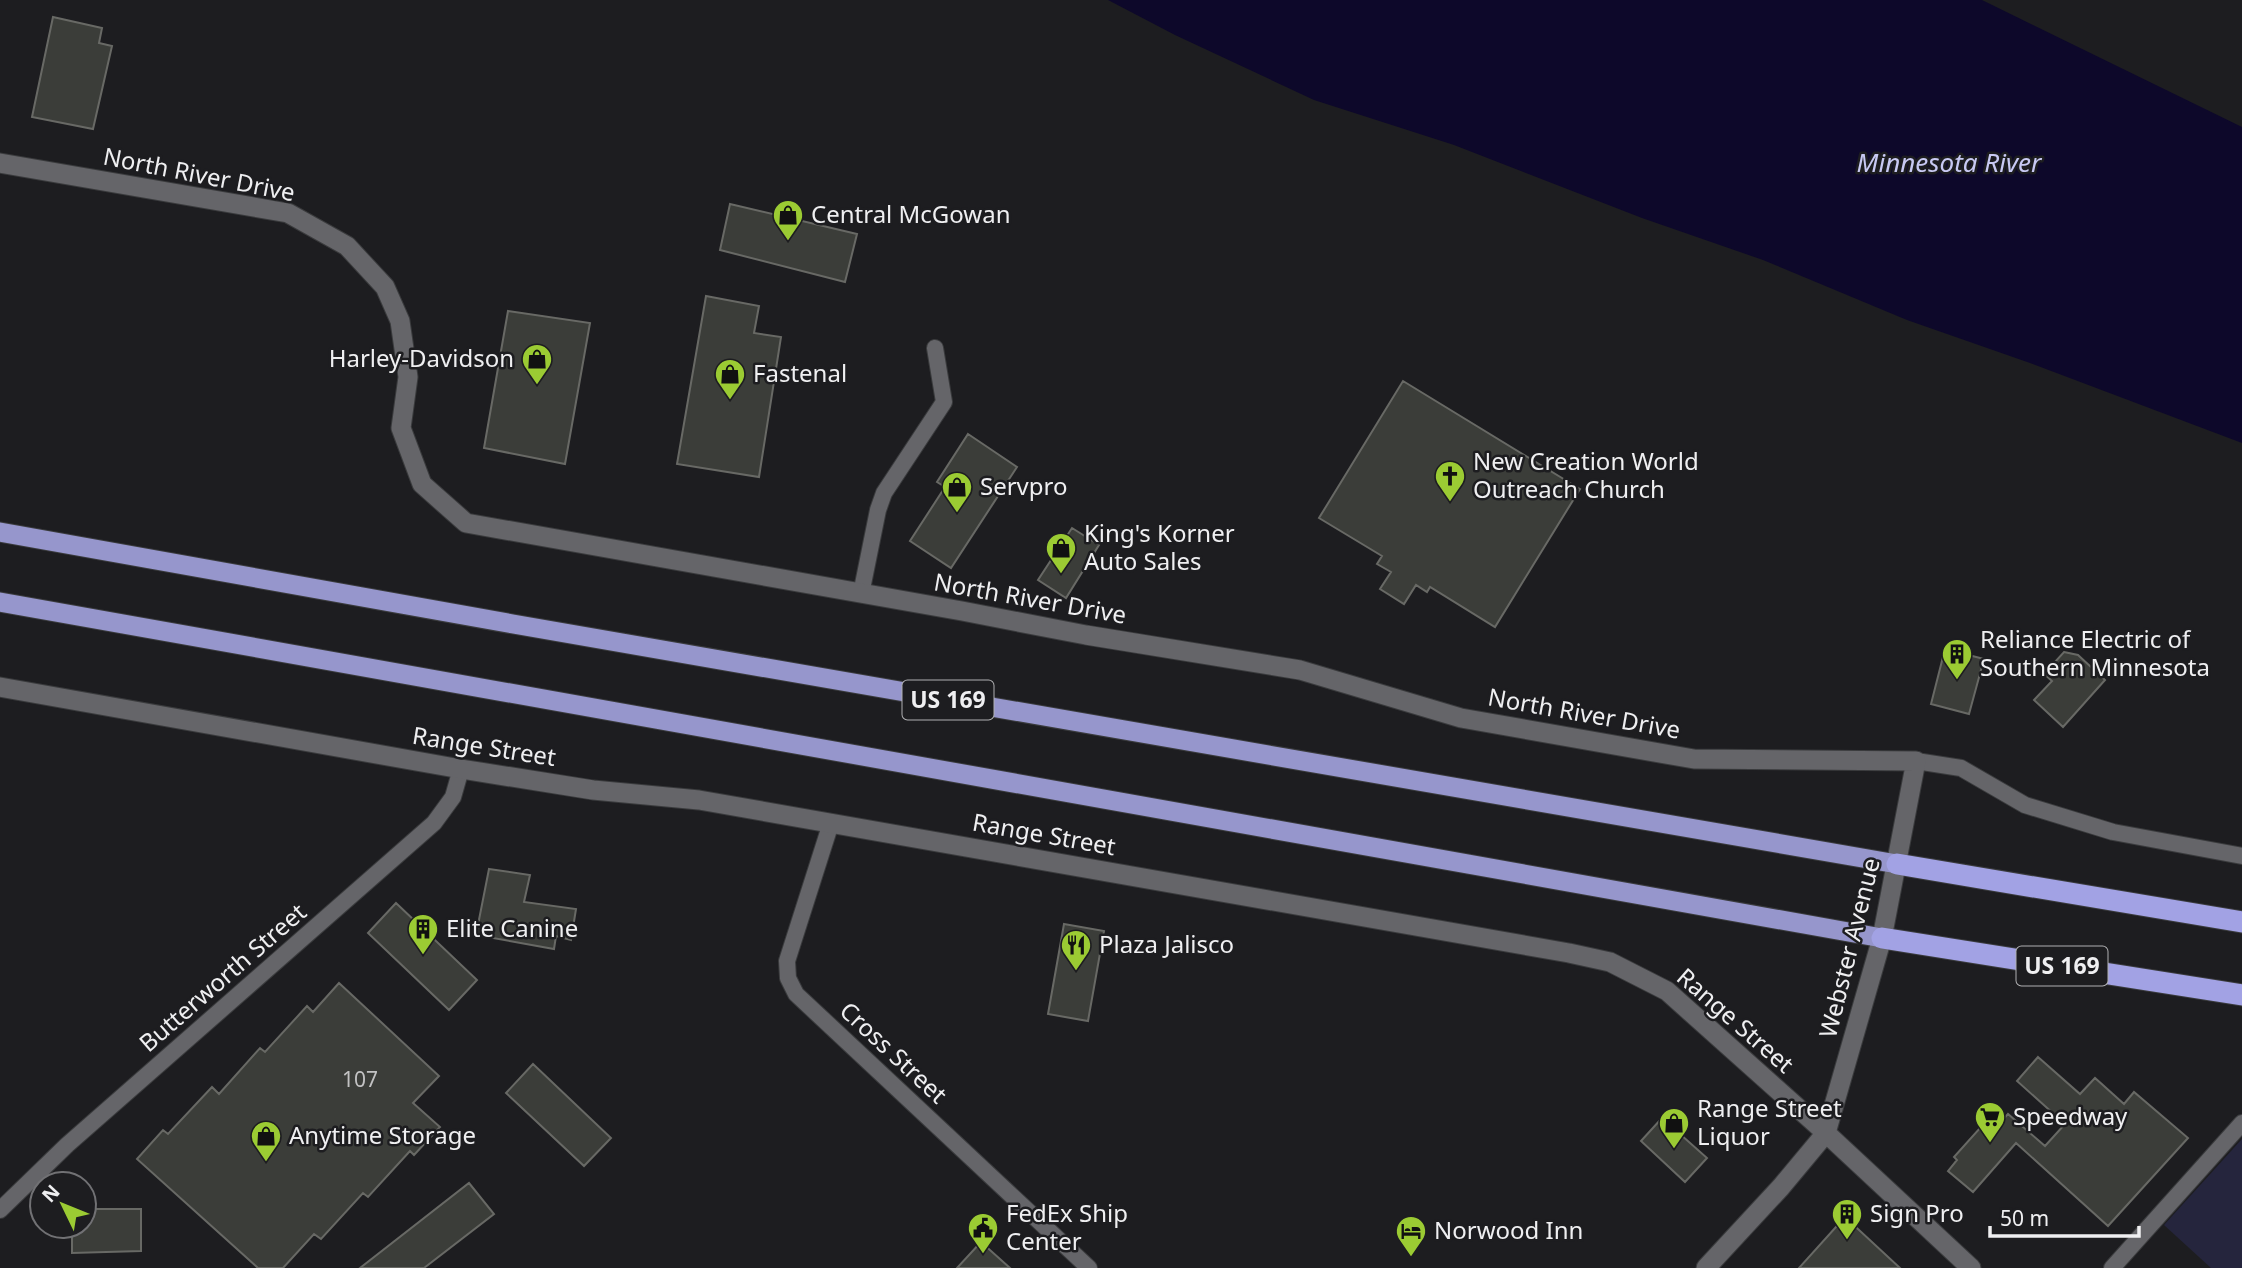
<svg xmlns="http://www.w3.org/2000/svg" width="2242" height="1268" font-family="'Noto Sans',sans-serif">
<rect width="100%" height="100%" fill="#1d1d20"/>
<path fill="#25253d" d="M2242 1139V1268H2211L2164 1225Z"/>
<path fill="#0d082a" d="M1108 0H1982L2242 127V443L2030 363 1907 320 1763 260 1642 218 1454 145 1314 100 1175 35Z"/>
<path fill="#3b3d39" stroke="#686965" stroke-width="2" d="M53 17 102 28 99 43 112 46 93 129 32 117Z
M730 204 857 234 845 282 720 250Z
M706 296 759 306 754 333 781 337 759 477 677 464Z
M508 311 590 323 565 464 484 448Z
M1403 381 1580 489 1495 627 1430 587 1427 592 1416 585 1404 604 1380 589 1391 572 1377 564 1382 556 1319 518Z
M968 434 1017 467 951 568 910 541 945 487 937 482Z
M1072 528 1099 545 1066 598 1038 580Z
M1945 649 1984 659 1969 714 1931 704Z
M2064 652 2078 655 2105 680 2063 727 2034 700 2052 681 2044 674Z
M489 869 530 875 524 902 576 909 571 940 556 936 554 949 476 935Z
M396 903 477 980 449 1010 368 933Z
M1064 924 1104 931 1088 1021 1048 1014Z
M339 983 439 1076 413 1103 440 1127 414 1155 410 1151 368 1197 363 1193 321 1239 314 1234 283 1268H258L137 1159 163 1130 168 1134 212 1087 219 1094 260 1048 265 1052 307 1006 313 1012Z
M2038 1057 2080 1094 2095 1078 2124 1104 2134 1092 2188 1138 2108 1226 2016 1143 1973 1192 1948 1171 1957 1160 1954 1157 1980 1128 1983 1130 1992 1119 1999 1124 2008 1114 2045 1146 2065 1124 2017 1081Z
M533 1064 611 1138 584 1166 506 1093Z
M1662 1118 1707 1158 1685 1182 1641 1141Z
M469 1183 494 1214 424 1268H360Z
M84 1209H141V1251L72 1253V1226H84Z
M1845 1217 1900 1268H1799Z
M981 1242 1010 1268H957Z"/>
<g fill="none" stroke-linecap="round" stroke-linejoin="round">
<g stroke="#3a3b3d" stroke-width="18">
<path id="minor" d="M861 594 878 510 884 493 944 402 935 348
M1916 761 1961 768 2025 805 2113 832 2242 856
M831 823 787 961 788 978 796 994 1089 1268
M0 1210 67 1145 434 823 453 797 461 769
M2112 1268 2242 1123"/>
</g>
<g stroke="#3a3b3d" stroke-width="21">
<path id="tertiary" d="M0 163 288 213 347 246 385 287 400 321 408 377 401 428 422 484 466 523 962 611 1086 635 1300 670 1461 718 1694 759 1916 761 1882 938 1826 1133 1781 1187 1706 1268
M0 687 461 769 593 790 699 800 1569 953 1610 962 1667 991 1826 1133 1971 1268"/>
</g>
<g stroke="#3a3b3d" stroke-width="21">
<path id="trunk" d="M0 532 513 624 1897 864
M0 602 1882 938"/>
</g>
<g stroke="#3a3b3d" stroke-width="23">
<path id="motorway" d="M1897 864 2242 922
M1882 938 2242 995"/>
</g>
<use href="#minor" stroke="#656569" stroke-width="16"/>
<use href="#tertiary" stroke="#656569" stroke-width="19"/>
<use href="#trunk" stroke="#9696cc" stroke-width="19"/>
<use href="#motorway" stroke="#a2a2e4" stroke-width="21"/>
</g>
<defs>
<g id="shop-pin" transform="scale(1.575)"><path d="M0 17L-7.5 6A9.5 9.5 0 1 1 7.5 6Z" fill="#9bcb33" stroke="#1d1d20"/><path d="M-5-2.5h2.3a2.7 3.5 0 0 1 5.4 0H5L5.5 6h-11ZM-1.5-2.5h3a1.5 2.3 0 0 0-3 0Z" fill="#111"/></g>
<g id="church-pin" transform="scale(1.575)"><path d="M0 17L-7.5 6A9.5 9.5 0 1 1 7.5 6Z" fill="#9bcb33" stroke="#1d1d20"/><path d="M-1.2-6h2.4v3.5h3.3v2.4h-3.3V6h-2.4V-.1h-3.3v-2.4h3.3Z" fill="#111"/></g>
<g id="building-pin" transform="scale(1.575)"><path d="M0 17L-7.5 6A9.5 9.5 0 1 1 7.5 6Z" fill="#9bcb33" stroke="#1d1d20"/><path d="M-4-6H4V6H1V3H-1V6H-4ZM-2.5-4.3h1.7v1.8h-1.7ZM.8-4.3h1.7v1.8H.8ZM-2.5-1h1.7V.8h-1.7ZM.8-1h1.7V.8H.8Z" fill="#111"/></g>
<g id="restaurant-pin" transform="scale(1.575)"><path d="M0 17L-7.5 6A9.5 9.5 0 1 1 7.5 6Z" fill="#9bcb33" stroke="#1d1d20"/><path d="M-5-6h1v4h1v-4h1v4h1v-4h1v5L-1.5 .5V6h-2V.5L-5-1ZM5-6V6H3V1.5H1.5Q1.5-4 5-6Z" fill="#111"/></g>
<g id="supermarket-pin" transform="scale(1.575)"><path d="M0 17L-7.5 6A9.5 9.5 0 1 1 7.5 6Z" fill="#9bcb33" stroke="#1d1d20"/><path d="M-6-5.5h2.5l.6 2H6L4.5 2H-2.5L-4.4-4H-6ZM-1.5 3.2a1.3 1.3 0 1 0 .1 0ZM3 3.2a1.3 1.3 0 1 0 .1 0Z" fill="#111"/></g>
<g id="civic-pin" transform="scale(1.575)"><path d="M0 17L-7.5 6A9.5 9.5 0 1 1 7.5 6Z" fill="#9bcb33" stroke="#1d1d20"/><path d="M-.6-6.5H3V-4.5H.6V-3L4-1V1h2V6H-6V1h2V-1L-.6-3ZM-1.2 2.5V6h2.4V2.5Z" fill="#111"/></g>
<g id="hotel-pin" transform="scale(1.575)"><path d="M0 17L-7.5 6A9.5 9.5 0 1 1 7.5 6Z" fill="#9bcb33" stroke="#1d1d20"/><path d="M-6-4.5h1.5V1H6V5H4.5V3h-9V5H-6ZM-4 0a1.8 1.8 0 1 1 3.6 0ZM.5 0V-2.5h3Q6-2.5 6 0Z" fill="#111"/></g>
</defs>
<g fill-rule="evenodd">
<use href="#shop-pin" x="788" y="215"/>
<use href="#shop-pin" x="537" y="359"/>
<use href="#shop-pin" x="730" y="374"/>
<use href="#church-pin" x="1450" y="476"/>
<use href="#shop-pin" x="957" y="487"/>
<use href="#shop-pin" x="1061" y="548"/>
<use href="#building-pin" x="1957" y="654"/>
<use href="#building-pin" x="423" y="929"/>
<use href="#restaurant-pin" x="1076" y="945"/>
<use href="#supermarket-pin" x="1990" y="1117"/>
<use href="#shop-pin" x="1674" y="1123"/>
<use href="#shop-pin" x="266" y="1136"/>
<use href="#building-pin" x="1847" y="1214"/>
<use href="#civic-pin" x="983" y="1228"/>
<use href="#hotel-pin" x="1411" y="1231"/>
</g>
<g text-anchor="middle" stroke-width="5" stroke-linejoin="round" paint-order="stroke">
<g font-size="21" fill="#c2c2c3">
<text x="360" y="1087">107</text>
</g>
<g fill="#1d1d20" stroke="#b0b0b2" stroke-width="2">
<rect x="902.5" y="680.5" width="91" height="39" rx="5"/>
<rect x="2016.5" y="946.5" width="91" height="39" rx="5"/>
</g>
<g font-size="23" font-weight="bold" fill="#efeff1">
<text x="948" y="708">US 169</text>
<text x="2062" y="974">US 169</text>
</g>
<g font-size="24" fill="#efeff1" stroke="#1d1d20">
<text transform="translate(199 175) rotate(11)" y="8">North River Drive</text>
<text transform="translate(1030 599) rotate(10)" y="8">North River Drive</text>
<text transform="translate(1584 714) rotate(10)" y="8">North River Drive</text>
<text transform="translate(484 747) rotate(9)" y="8">Range Street</text>
<text transform="translate(1044 835) rotate(10)" y="8">Range Street</text>
<text transform="translate(1850 948) rotate(-76)" y="8">Webster Avenue</text>
<text transform="translate(223 978) rotate(-41)" y="8">Butterworth Street</text>
<text transform="translate(1735 1021) rotate(41)" y="8">Range Street</text>
<text transform="translate(893 1053) rotate(43)" y="8">Cross Street</text>
</g>
<g font-size="24" fill="#efeff1" stroke="#1d1d20" text-anchor="start">
<text x="811" y="223">Central McGowan</text>
<text x="514" y="367" text-anchor="end">Harley-Davidson</text>
<text x="753" y="382">Fastenal</text>
<text x="1473" y="470">New Creation World<tspan x="1473" dy="28">Outreach Church</tspan></text>
<text x="980" y="495">Servpro</text>
<text x="1084" y="542">King's Korner<tspan x="1084" dy="28">Auto Sales</tspan></text>
<text x="1980" y="648">Reliance Electric of<tspan x="1980" dy="28">Southern Minnesota</tspan></text>
<text x="446" y="937">Elite Canine</text>
<text x="1099" y="953">Plaza Jalisco</text>
<text x="1697" y="1117">Range Street<tspan x="1697" dy="28">Liquor</tspan></text>
<text x="2013" y="1125">Speedway</text>
<text x="289" y="1144">Anytime Storage</text>
<text x="1006" y="1222">FedEx Ship<tspan x="1006" dy="28">Center</tspan></text>
<text x="1870" y="1222">Sign Pro</text>
<text x="1434" y="1239">Norwood Inn</text>
</g>
<g font-size="26" font-style="italic" fill="#c8c9f3" stroke="#1d1d20">
<text x="1949" y="172">Minnesota River</text>
</g>
</g>
<g transform="translate(63 1205) rotate(313)"><circle r="33" fill="#1d1d20" stroke="#717174" stroke-width="2"/>
<path d="M0-5L12 26L0 18L-12 26Z" fill="#9bcb33"/>
<text y="-10" font-size="19" font-weight="bold" text-anchor="middle" fill="#efeff1">N</text>
</g>
<path d="M1990 1226v10h149v-10" fill="none" stroke="#efeff1" stroke-width="3.5"/>
<text x="2000" y="1226" font-size="21" fill="#efeff1" stroke="#1d1d20" stroke-width="5" paint-order="stroke">50 m</text>
</svg>
